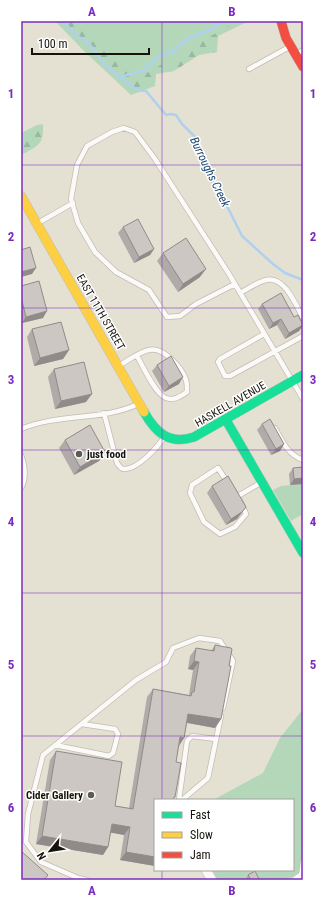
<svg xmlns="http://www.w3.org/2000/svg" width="324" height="901" font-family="'Roboto Condensed',sans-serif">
<defs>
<pattern id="forest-firs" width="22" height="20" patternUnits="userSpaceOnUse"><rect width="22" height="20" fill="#b4d7ba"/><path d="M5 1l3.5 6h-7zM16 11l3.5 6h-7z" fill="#9ab89f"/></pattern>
</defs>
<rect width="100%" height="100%" fill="#e4e0d2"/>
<path fill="url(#forest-firs)" d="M55 21H249L218 36 217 52 199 55 174 71 156 74 155 86 131 95 83 50Z
M43 124C44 145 38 146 21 155V127L23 132 37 125Z"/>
<path fill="#b4d7ba" d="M79 21H237L138 78Z
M303 484V514L291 521 273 490 281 486Z
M303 709V871L287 880H218L212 870H293V800H213L263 773 280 738Z"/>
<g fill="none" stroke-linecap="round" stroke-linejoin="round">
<path stroke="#aed1f0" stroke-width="2.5" d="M63 21 77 36 87 41 107 67 137 90 146 91 166 115 171 114 176 115 182 124 195 137 215 188 223 198 242 236 273 264 285 273 303 280
M119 77 143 71 160 55 172 52 187 39 214 28 223 21"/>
<g stroke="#c1bdb3" stroke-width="6">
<path id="lane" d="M296 55 303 50
M249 69 291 46
M38 223 73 203
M235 284 196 304 180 316 167 317 149 290 116 272 95 252 78 223 71 199 77 165 87 146 112 132 124 128 135 132 155 159 229 274 303 399
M240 293C248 289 257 282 266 280 284 275 296 305 303 318
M264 334 220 359 218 362 225 376H230L303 336
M118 366C126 362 141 351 149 350 163 346 182 368 186 380 187 383 187 388 187 392 181 396 174 401 166 398 155 394 143 366 137 356
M104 413 117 463C119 466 121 469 124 469 137 470 158 447 164 437
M275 428C282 441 288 455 303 460
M21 429C59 413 103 421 138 404
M21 455C25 466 27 477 21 488
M228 483 218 468 192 485 190 493 204 522 220 534 235 527 246 514 238 496 262 482
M55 745 109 756 113 753 118 734 115 729 82 724
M179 800 187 741 192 736 216 739
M182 800 208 778 221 716
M301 877 303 861
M87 880 78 878 41 862 26 842 28 814 43 755 136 680 166 662 173 648 199 638 220 641 233 661 223 708"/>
</g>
<g stroke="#c1bdb3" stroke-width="10">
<path id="street" d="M206 870 212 880
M297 880 303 876"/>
</g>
<g stroke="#c1bdb3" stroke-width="10">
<path id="fast" d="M144 412C156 433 169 445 194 437L303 375
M226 420 303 553"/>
</g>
<g stroke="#c1bdb3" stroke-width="10">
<path id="slow" d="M21 196 144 412"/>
</g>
<g stroke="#c1bdb3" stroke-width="10">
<path id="jam" d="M281 21 286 38 303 67"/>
</g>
<use href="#lane" stroke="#fbfaf8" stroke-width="4.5"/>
<use href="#street" stroke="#fbfaf8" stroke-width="9"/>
<use href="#fast" stroke="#16e098" stroke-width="9"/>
<use href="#slow" stroke="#ffcf43" stroke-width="9"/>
<use href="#jam" stroke="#f24e42" stroke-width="9"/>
</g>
<path fill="#b0aba9" d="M123 227 154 249 150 255 134 263 118 233Z
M163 253 200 277 178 292 157 261Z
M21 286 43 318 22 323 21 321Z
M262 304 294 317 303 325 299 331 285 339 277 325 269 329 258 309Z
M32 329 69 350 63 359 34 366 27 337Z
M157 365 179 384 164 392 152 371Z
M54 369 86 402 55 409 48 377Z
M262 424 284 444 280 451 271 455 257 430Z
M65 440 105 452 99 461 74 475 59 448Z
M303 467V484L290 485 289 474 293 468Z
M212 486 246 507 237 519 226 525 207 493Z
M215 645 221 719 215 728 187 723 184 738 179 745 176 762 175 797 173 799 155 800V866L120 860 124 835 111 832 108 847 103 855 36 844 50 760 56 751 115 806 129 808 147 697 153 689 189 695 193 670 188 669 190 656 196 648 211 651Z
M248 875 258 880H245Z"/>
<path fill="#908b89" d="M154 249 150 255 134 263 139 257Z
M36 268 32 274 21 277V272Z
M206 269 200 277 178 292 183 284Z
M47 311 43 318 22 323 26 317Z
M281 319 277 325 269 329 273 323Z
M303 325 299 331 285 339 289 333Z
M69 350 63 359 34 366 40 358Z
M183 377 179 384 164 392 169 386Z
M92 394 86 402 55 409 61 401Z
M284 444 280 451 271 455 276 449Z
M105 452 99 461 74 475 80 467Z
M303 478V484L290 485 294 479Z
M246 507 237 519 226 525 231 519Z
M194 661 199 662 193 670 188 669Z
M188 714 221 719 215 728 183 722Z
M180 737 184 738 179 746Z
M112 824 130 827 124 835 107 832Z
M42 836 108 847 103 855 36 844Z
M126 852 155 857V866L120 860Z"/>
<path fill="#cdc7c4" stroke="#908b89" d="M138 219 154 249 139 257 123 227Z
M186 238 206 269 183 284 163 253Z
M30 247 36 268 21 272V250Z
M39 281 47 311 26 317 21 297V286Z
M281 293 294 317 298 315 303 325 289 333 281 319 273 323 262 304Z
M61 322 69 350 40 358 32 329Z
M171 356 183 377 169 386 157 365Z
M84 362 92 394 61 401 54 369Z
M270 419 284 444 276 449 262 424Z
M90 425 105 452 80 467 65 440Z
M303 467V478L294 479 293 468Z
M228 476 246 507 242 512 231 519 212 486Z
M215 645 231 648 232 649 229 666H231L221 719 188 714 184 738 180 737 176 762 181 763 175 797H174L173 800H155V857L126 852 130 827 112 824 108 847 42 836 56 751 122 762 115 806 133 809 153 689 191 696 192 692H194L199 662 194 661 196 648 214 651Z
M21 851 48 875 44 880H21Z
M255 871 259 879 258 880H251L248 875Z"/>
<path fill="none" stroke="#7b2cbf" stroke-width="1" stroke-opacity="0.55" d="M162 21V800M21 165H303M21 308H303M21 450H303M21 593H303M21 736H303M162 870V880"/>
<g fill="#5e5b51" stroke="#fff" stroke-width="1.5">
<circle cx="79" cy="454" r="4"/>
<circle cx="91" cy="795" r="4"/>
</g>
<g text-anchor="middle" stroke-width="3" stroke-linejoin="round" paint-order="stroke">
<g font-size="11" fill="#16140b" stroke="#fff">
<text transform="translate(101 312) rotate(60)" y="4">EAST 11TH STREET</text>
<text transform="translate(230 404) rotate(-30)" y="4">HASKELL AVENUE</text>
</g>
<g font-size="11" font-weight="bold" fill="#16140b" stroke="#fff" text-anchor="start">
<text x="87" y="458">just food</text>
<text x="83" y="799" text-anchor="end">Cider Gallery</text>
</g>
<g font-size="12" font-style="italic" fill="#194770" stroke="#fff">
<text transform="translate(210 172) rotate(64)" y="4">Burroughs Creek</text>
</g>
</g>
<rect width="324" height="901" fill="none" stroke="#ffffff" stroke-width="44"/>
<rect x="154" y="799" width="140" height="72" fill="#ffffff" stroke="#a2a19d"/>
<rect x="162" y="812" width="20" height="6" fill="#16e098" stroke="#a2a19d"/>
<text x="190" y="819" font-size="12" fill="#16140b">Fast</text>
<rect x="162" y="832" width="20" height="6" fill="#ffcf43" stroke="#a2a19d"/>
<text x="190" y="839" font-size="12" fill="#16140b">Slow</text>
<rect x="162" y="852" width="20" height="6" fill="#f24e42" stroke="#a2a19d"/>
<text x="190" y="859" font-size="12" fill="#16140b">Jam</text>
<g transform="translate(50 851) rotate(240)" stroke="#ffffff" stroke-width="3" paint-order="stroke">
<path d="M0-3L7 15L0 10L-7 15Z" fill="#16140b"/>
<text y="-6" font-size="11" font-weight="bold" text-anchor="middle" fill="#16140b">N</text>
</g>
<path d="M32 48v6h117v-6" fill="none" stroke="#16140b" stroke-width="2"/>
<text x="38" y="48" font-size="12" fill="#16140b" stroke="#ffffff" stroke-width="3" paint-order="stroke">100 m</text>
<rect x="22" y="22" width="280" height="857" fill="none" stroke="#7b2cbf" stroke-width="1.5"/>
<g font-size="13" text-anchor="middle" font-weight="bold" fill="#7b2cbf">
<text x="92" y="16">A</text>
<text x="232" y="16">B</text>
<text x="11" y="98">1</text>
<text x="313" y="98">1</text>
<text x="11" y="241">2</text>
<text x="313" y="241">2</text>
<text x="11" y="384">3</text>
<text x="313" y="384">3</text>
<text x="11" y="526">4</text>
<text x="313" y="526">4</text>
<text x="11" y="669">5</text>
<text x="313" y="669">5</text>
<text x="11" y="812">6</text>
<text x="313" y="812">6</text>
<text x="92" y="895">A</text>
<text x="232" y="895">B</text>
</g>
</svg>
